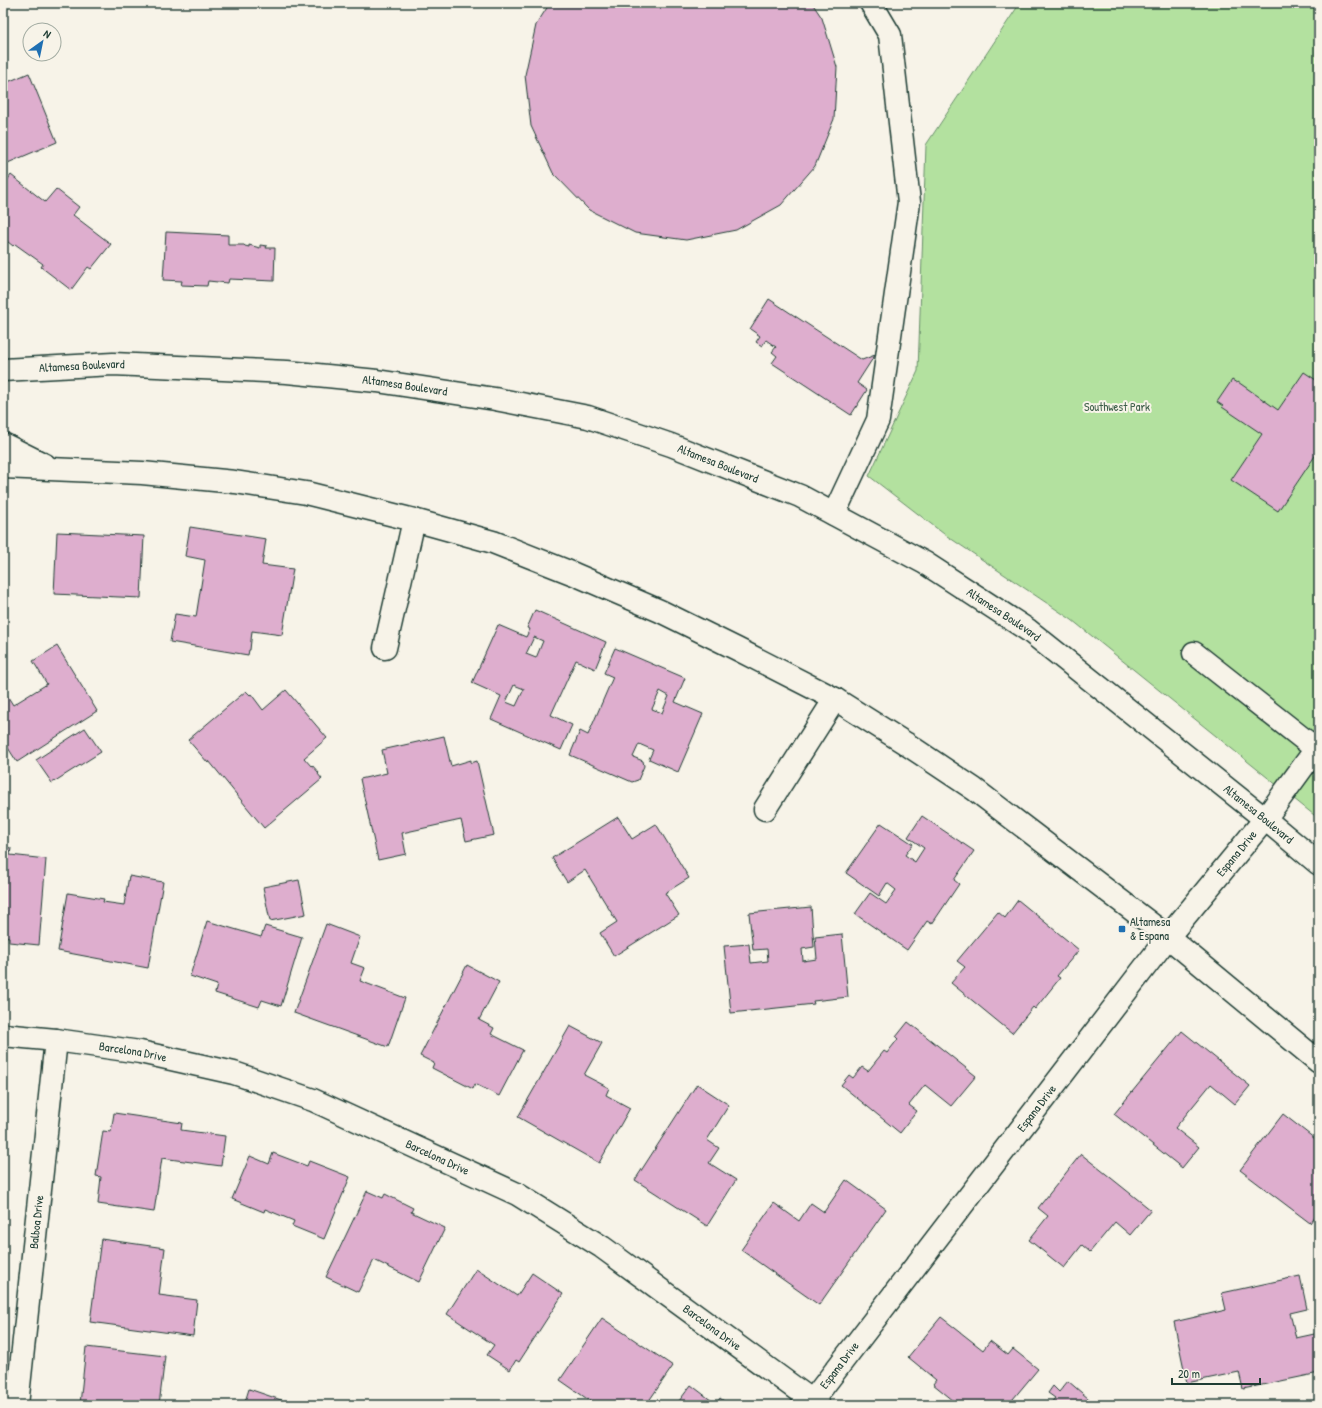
<svg xmlns="http://www.w3.org/2000/svg" width="1322" height="1408" font-family="'Patrick Hand',sans-serif">
<rect width="100%" height="100%" fill="#f7f3e8"/>
<filter id="ink" filterUnits="userSpaceOnUse"><feTurbulence type="fractalNoise" baseFrequency=".025" numOctaves="2"/><feDisplacementMap in="SourceGraphic" scale="8" xChannelSelector="R" yChannelSelector="G"/><feConvolveMatrix kernelMatrix="1 2 1 2 8 2 1 2 1" color-interpolation-filters="sRGB"/></filter>
<g filter="url(#ink)">
<path fill="#b3e19f" stroke="#698f6a" d="M1020 3H1319V819L1072 620 944 534 869 476 918 371 926 145Z"/>
<path fill="#deaece" stroke="#1f3d34" fill-rule="evenodd" d="M550 3H812L822 18 837 67 834 119 815 166 781 205 736 230 686 240 635 233 589 210 553 173 531 126 525 75 536 25Z
M29 73 57 142 3 165V84Z
M11 175 45 202 56 189 79 207 73 215 111 244 91 269 88 267 71 290 41 267 43 264 15 244 13 246 3 238V186Z
M166 232 228 235V245H244L245 246 249 247V245L260 248V245L267 246 266 248H275L274 281 229 279 228 283 208 281 207 286 181 285 182 281 163 280Z
M769 299 862 360 875 355 857 383 867 390 851 415 772 363 777 356 772 352 776 347 766 340 762 346 756 342 760 336 750 329Z
M1304 372 1319 382V450L1278 511 1231 480 1262 434 1222 407 1223 406 1217 402 1232 380 1237 383 1238 382 1278 410Z
M190 527 266 539 262 565 293 569 282 635 252 631 250 650H249L248 655 170 642 175 614 196 617 205 560 185 556Z
M57 532 144 536 141 598 54 594Z
M535 610 606 642 595 669 576 660 551 715 572 725 561 750 491 719 501 696 472 683 498 625 526 637 530 629 527 628ZM534 637 543 641 536 658 526 654ZM514 685 524 689 516 706 506 702Z
M57 646 97 711 17 762 3 740V689L13 705 47 684 33 661Z
M615 648 685 678 675 702 703 714 678 772 649 759 653 750 639 744 633 757 643 761 644 766 638 780 632 782 570 755 580 731 588 735 613 677 604 673ZM660 691 669 696 662 713 652 709Z
M286 690 327 738 304 758 311 766 312 765 319 773 318 774 322 779 264 828 209 761 208 763 188 740 246 691 250 695 251 694 263 710Z
M85 728 101 752 52 783 36 760Z
M444 736 451 766 471 760V763L477 761 494 835 466 841 461 820 402 833 406 854 378 860 360 779 387 773 382 750Z
M922 816 974 851 954 880 959 884 932 924 927 921 907 950 855 914 870 893 886 904 896 890 887 883 879 896 846 873 881 823 913 844 905 855 915 862 924 848 908 837Z
M618 817 632 839 656 824 689 878 665 893 679 915 614 956 600 933 617 922 585 870 567 882 552 858Z
M3 847 11 848 10 855 46 859 39 945 9 942V937L3 936V932H5L7 914 3 913Z
M129 876 163 882 148 968 58 951 68 893 104 899 103 902 124 905Z
M299 880 306 914 270 921 263 887Z
M1018 900 1079 950 1057 976 1060 978 1035 1009 1033 1007 1012 1033 951 983 965 967 957 961 998 912 1005 918Z
M811 907 814 947 802 949 803 961 817 959 815 937 842 934 848 997 813 1001 814 1004 731 1013 724 946 749 944 751 963 768 961 767 949 753 950 749 913Z
M207 921 261 937 265 926 302 937 281 1006 262 1000 259 1007 215 993 217 985 190 976Z
M326 924 360 937 351 963 365 968 360 981 405 998 388 1047 294 1013Z
M467 965 499 982 479 1020 494 1028 491 1034 523 1050 499 1096 475 1084 473 1089 432 1068 434 1063 420 1056Z
M908 1022 976 1076 951 1106 925 1085 909 1105 917 1111 900 1133 841 1085 849 1075 853 1078 862 1067 868 1071 884 1051 887 1053 898 1039 896 1037Z
M570 1026 602 1043 584 1075 609 1088 606 1095 630 1108 599 1163 518 1117Z
M1182 1031 1250 1086 1235 1104 1211 1084 1175 1128 1199 1147 1182 1168 1114 1114Z
M697 1084 729 1105 707 1140 719 1148 709 1163 736 1180 707 1226 635 1180Z
M114 1113 182 1123 181 1130 225 1136 221 1166 162 1158 154 1212 98 1204 101 1177 96 1176 103 1131 111 1132Z
M1283 1114 1319 1142V1211L1310 1223 1240 1170Z
M273 1153 307 1166 309 1161 350 1177 324 1239 292 1226 294 1221 265 1209 264 1212 232 1199 250 1156 269 1164Z
M1081 1154 1151 1210 1130 1235 1115 1222 1090 1252 1082 1245 1064 1268 1029 1240 1048 1216 1038 1208Z
M846 1180 886 1209 819 1305 741 1250 774 1203 799 1221 811 1203 824 1212Z
M367 1191 383 1198 385 1194 413 1208 411 1212 445 1228 419 1282 374 1260 358 1292 326 1277Z
M101 1239 165 1248 159 1295 197 1300 193 1336 90 1322Z
M476 1269 517 1296 532 1273 563 1294 519 1362 516 1360 510 1370 487 1355 494 1345 447 1314Z
M1300 1276 1307 1309 1290 1313 1296 1338 1319 1333V1373L1243 1389 1239 1372 1187 1383 1174 1322 1226 1310 1222 1293Z
M941 1317 983 1350 990 1341 1008 1355 1013 1349 1038 1369 1008 1405H959L933 1384 936 1380 908 1357Z
M602 1318 673 1366 646 1405H596L560 1380Z
M86 1347 165 1356 159 1405H87L80 1404Z
M1068 1381 1096 1405H1049L1055 1398 1048 1393 1053 1386 1059 1392Z
M691 1385 716 1404 720 1398 729 1405H676Z
M249 1389 284 1401 283 1405H244Z"/>
<g fill="none" stroke-linecap="round" stroke-linejoin="round">
<g stroke="#1f3d34" stroke-width="25">
<g id="minor">
<path d="M834 514 878 420 909 202 890 35 871 3"/>
<path d="M385 648 414 520"/>
<path d="M1194 653 1316 749"/>
<path d="M765 809 835 699"/>
<path id="s1" d="M3 1035 56 1040 140 1052 234 1073 313 1100 517 1194 602 1247 818 1405"/>
<path id="s2" d="M812 1401 1168 937 1265 819 1316 749 1319 751"/>
<path id="s3" d="M17 1405 56 1040"/>
</g>
</g>
<g stroke="#1f3d34" stroke-width="25">
<g id="major">
<path id="s4" d="M3 370 113 364 287 372 377 381 495 399 588 417 671 445 800 496 925 563 1028 630 1265 819 1319 864"/>
<path d="M3 444 45 465"/>
<path d="M3 467 142 473 235 482 306 493 414 520 493 542 574 574 660 611 737 649 835 699 905 743 974 789 1168 937 1319 1062"/>
</g>
</g>
<use href="#minor" stroke="#f7f3e8" stroke-width="22"/>
<use href="#major" stroke="#f7f3e8" stroke-width="22"/>
</g>
</g>
<rect fill="#1f6fb2" stroke="#f7f3e8" stroke-width="1.5" x="1118" y="925" width="8" height="8" rx="2"/>
<g text-anchor="middle" stroke-width="4" stroke-linejoin="round" paint-order="stroke">
<g font-size="12" fill="#1f3d34" stroke="#f7f3e8">
<text dy="4" stroke="none"><textPath href="#s4" startOffset="79">Altamesa Boulevard</textPath></text>
<text dy="4" stroke="none"><textPath href="#s4" startOffset="403">Altamesa Boulevard</textPath></text>
<text dy="4" stroke="none"><textPath href="#s4" startOffset="727">Altamesa Boulevard</textPath></text>
<text dy="4" stroke="none"><textPath href="#s4" startOffset="1051">Altamesa Boulevard</textPath></text>
<text dy="4" stroke="none"><textPath href="#s4" startOffset="1375">Altamesa Boulevard</textPath></text>
<text dy="4" stroke="none"><textPath href="#s2" startOffset="693">Espana Drive</textPath></text>
<text dy="4" stroke="none"><textPath href="#s1" startOffset="131">Barcelona Drive</textPath></text>
<text dy="4" stroke="none"><textPath href="#s2" startOffset="369">Espana Drive</textPath></text>
<text dy="4" stroke="none"><textPath href="#s1" startOffset="455">Barcelona Drive</textPath></text>
<text dy="4" stroke="none"><textPath href="#s3" startOffset="184">Balboa Drive</textPath></text>
<text dy="4" stroke="none"><textPath href="#s1" startOffset="779">Barcelona Drive</textPath></text>
<text dy="4" stroke="none"><textPath href="#s2" startOffset="45">Espana Drive</textPath></text>
</g>
<g font-size="12" fill="#3d5e49" stroke="#f7f3e8">
<text x="1117" y="411">Southwest Park</text>
</g>
<g font-size="12" fill="#1f3d34" stroke="#f7f3e8" text-anchor="start">
<text x="1130" y="926">Altamesa<tspan x="1130" dy="14">&amp; Espana</tspan></text>
</g>
</g>
<rect width="1322" height="1408" fill="none" stroke="#f7f3e8" stroke-width="16"/>
<rect x="8" y="8" width="1306" height="1392" fill="none" stroke="#1f3d34" stroke-width="1.5" filter="url(#ink)"/>
<g transform="translate(42 42) rotate(33)"><circle r="19" fill="#f7f3e8" stroke="#a1aaa0"/>
<path d="M0-3L7 15L0 10L-7 15Z" fill="#1f6fb2"/>
<text y="-6" font-size="11" font-weight="bold" text-anchor="middle" fill="#1f3d34">N</text>
</g>
<path d="M1172 1378v6h88v-6" fill="none" stroke="#1f3d34" stroke-width="2"/>
<text x="1178" y="1378" font-size="12" fill="#1f3d34" stroke="#f7f3e8" stroke-width="3" paint-order="stroke">20 m</text>
</svg>
